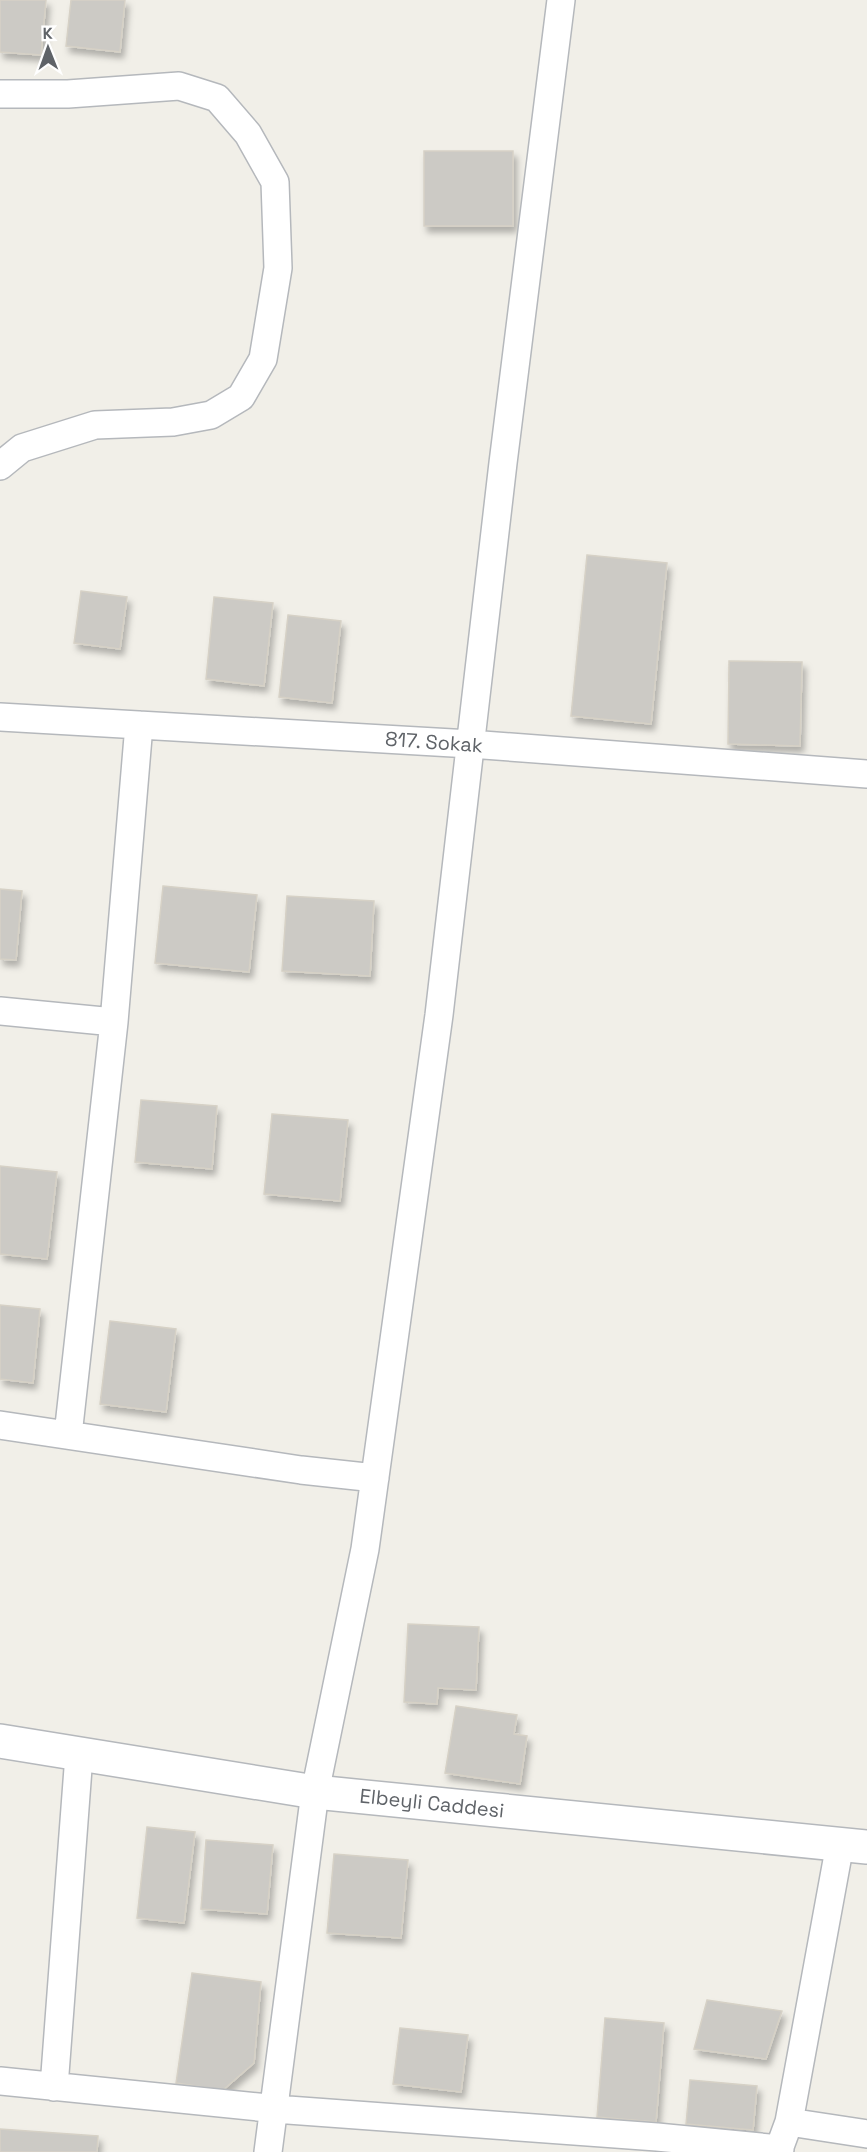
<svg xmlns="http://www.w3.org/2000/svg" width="867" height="2152" font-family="'Space Grotesk',sans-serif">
<defs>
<filter id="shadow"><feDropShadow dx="3.5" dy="6" stdDeviation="3" flood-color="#0004"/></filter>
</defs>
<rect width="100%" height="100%" fill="#f1efe8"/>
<path fill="#cccac5" stroke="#d6d1c6" stroke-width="1.5" filter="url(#shadow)" d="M0 0H46L41 55 0 52Z
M71 0H125L120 52 66 46Z
M424 151H513V226H424Z
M587 555 667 563 651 724 571 716Z
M81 591 127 597 120 649 74 643Z
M214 597 273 603 264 686 206 679Z
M288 615 341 621 332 703 279 697Z
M729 661 802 662 800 746 728 744Z
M163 886 257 895 249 972 155 963Z
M0 889 22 891 16 960 0 959Z
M287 896 374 901 370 976 282 971Z
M141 1100 217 1106 212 1169 135 1162Z
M272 1114 348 1120 340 1201 264 1194Z
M0 1166 57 1172 47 1259 0 1254Z
M0 1305 40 1309 33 1383 0 1379Z
M110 1321 176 1329 166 1412 100 1404Z
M408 1624 479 1627 476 1690 438 1688 437 1704 404 1702Z
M456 1706 517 1715 514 1734 527 1736 520 1784 445 1773Z
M147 1827 195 1832 184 1923 137 1918Z
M206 1840 273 1845 267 1914 201 1909Z
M334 1854 408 1860 401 1938 327 1933Z
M192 1973 261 1982 254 2063 223 2090 176 2083Z
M707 2000 782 2011 766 2059 694 2049Z
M605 2018 664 2023 656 2122 597 2117Z
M400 2028 468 2035 461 2092 393 2084Z
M690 2080 757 2086 753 2130 686 2124Z
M0 2129 98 2136 97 2152H0Z"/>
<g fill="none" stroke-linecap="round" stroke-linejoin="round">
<g stroke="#b5b8bc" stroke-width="30">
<path id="minor" d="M0 94H68L179 86 217 98 248 134 275 182 278 268 263 359 241 397 211 415 173 422 95 425 22 448 0 466
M0 717 470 744 867 774
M0 1011 114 1022
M0 1425 301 1470 375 1478
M68 1435 114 1022 139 725
M0 2081 288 2110 657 2137 780 2149
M54 2087 79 1755
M789 2122 867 2134
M268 2152 315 1792 365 1549 439 1015 503 463 561 0
M778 2152 789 2122 840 1844"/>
</g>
<g stroke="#b5b8bc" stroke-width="36">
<path id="tertiary" d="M0 1741 315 1792 867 1847"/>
</g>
<use href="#minor" stroke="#fff" stroke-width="27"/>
<use href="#tertiary" stroke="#fff" stroke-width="33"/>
</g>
<g text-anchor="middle" stroke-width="4.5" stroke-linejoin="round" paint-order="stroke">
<g font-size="20" fill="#5f6368" stroke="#fff">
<text transform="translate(434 742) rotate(4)" y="7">817. Sokak</text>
<text transform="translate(432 1803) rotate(6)" y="7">Elbeyli Caddesi</text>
</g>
</g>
<g transform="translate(48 48) rotate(359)" stroke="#ffffff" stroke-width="4.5" paint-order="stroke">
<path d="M0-4.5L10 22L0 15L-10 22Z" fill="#5f6368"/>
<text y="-9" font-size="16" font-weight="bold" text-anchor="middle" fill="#5f6368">K</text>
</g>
</svg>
